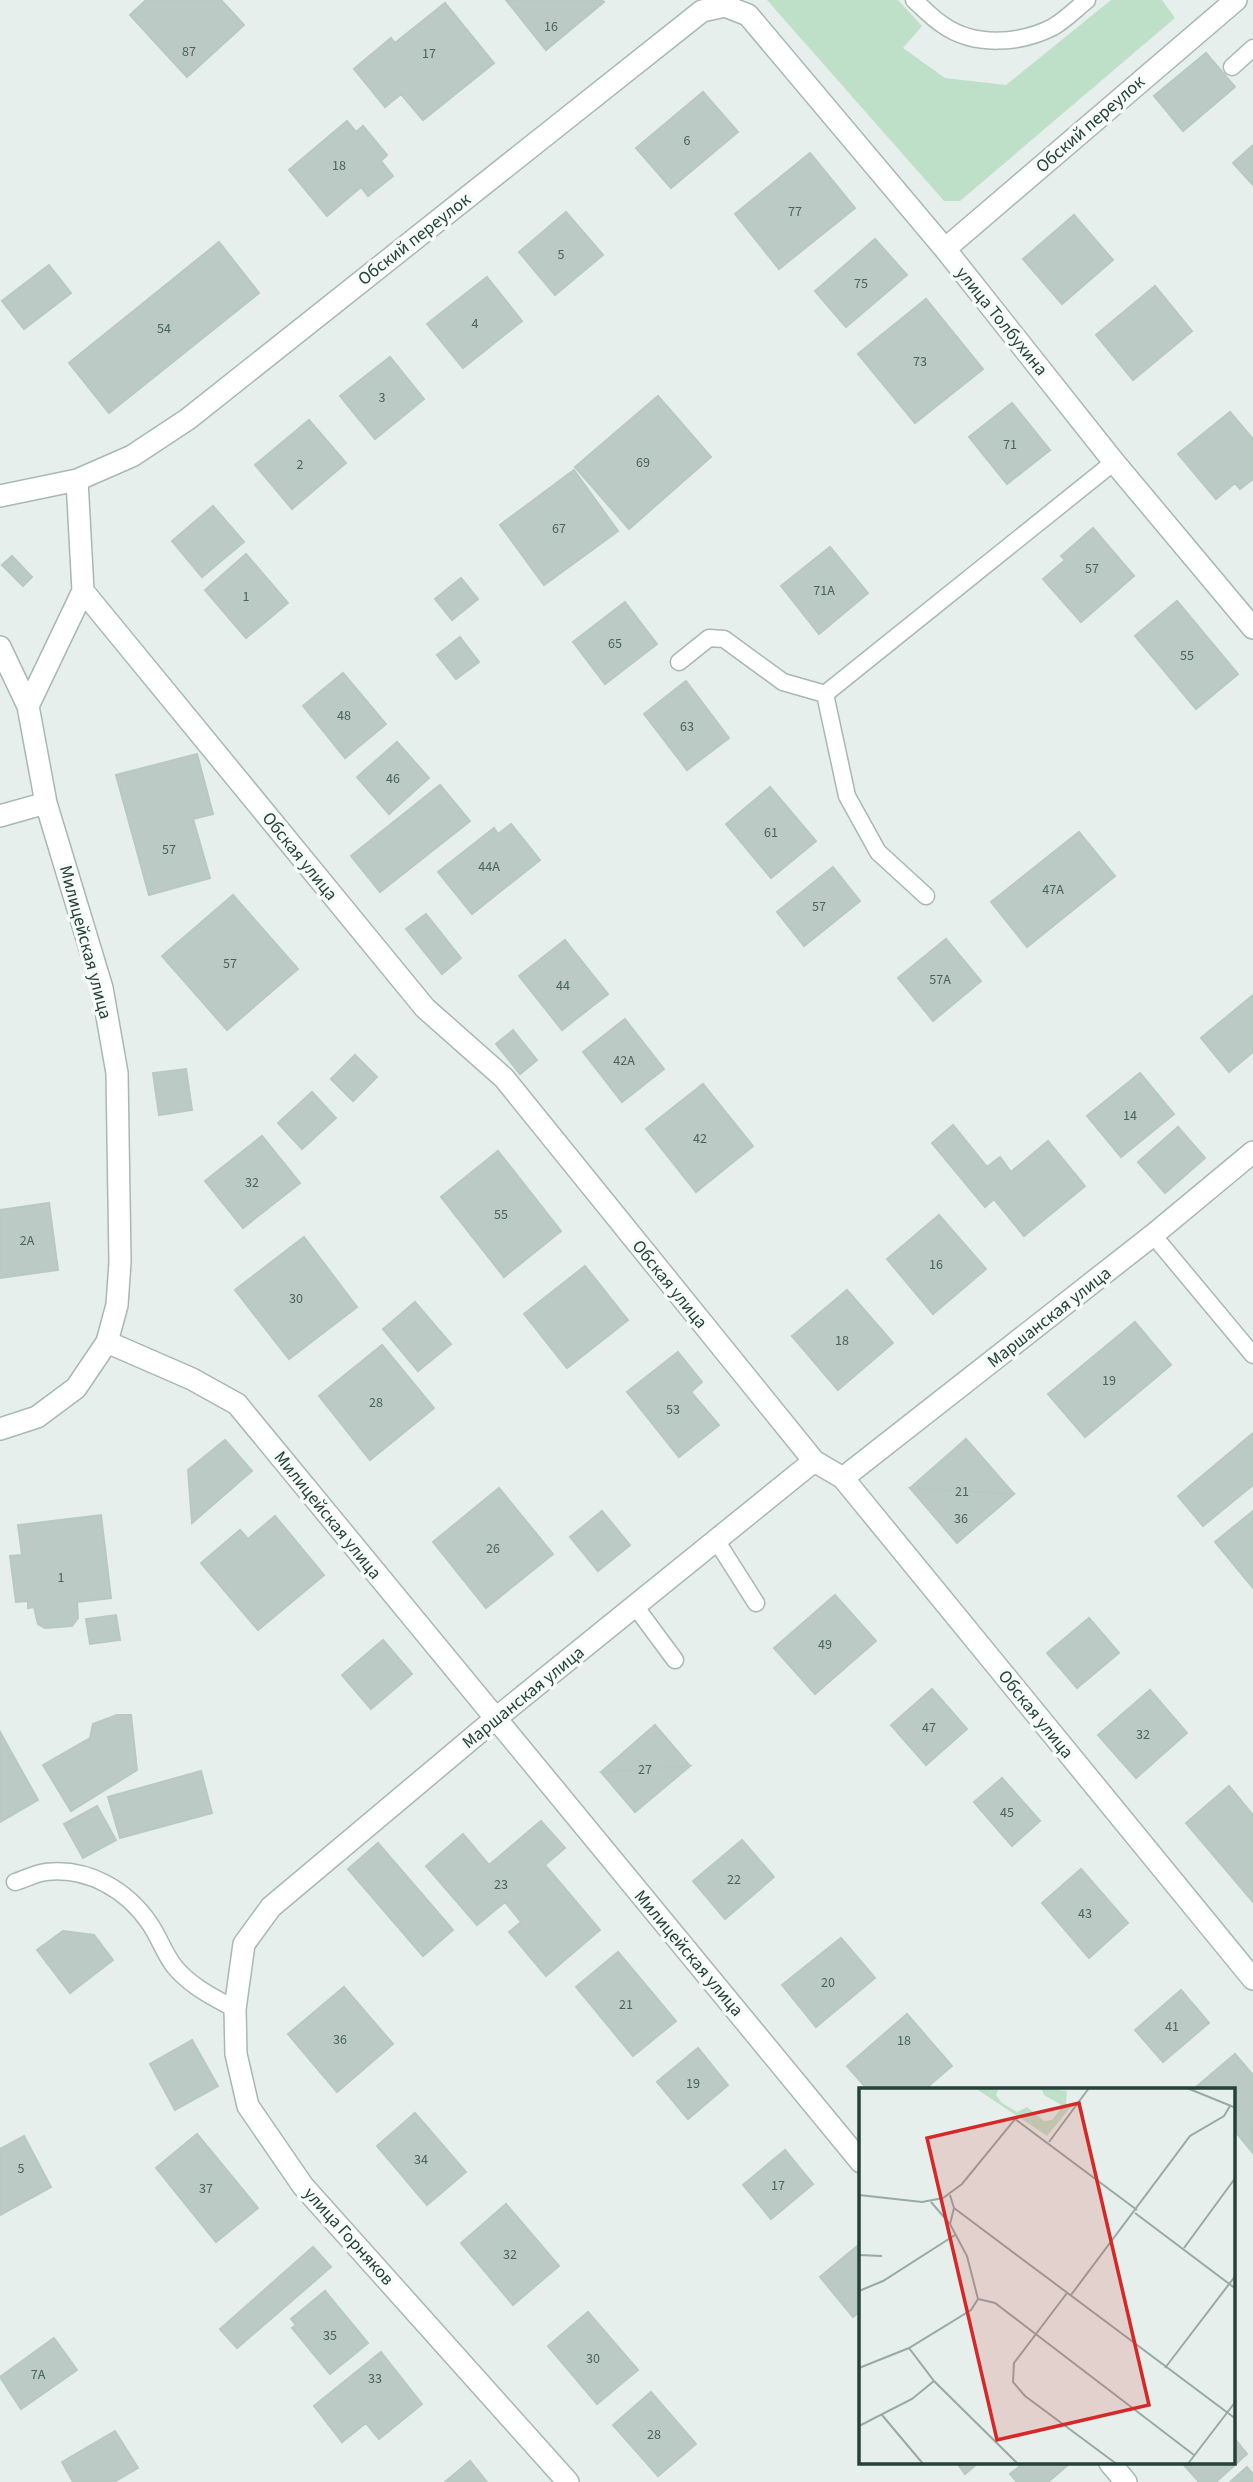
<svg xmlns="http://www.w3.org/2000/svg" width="1253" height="2482" font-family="'Source Sans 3',sans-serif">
<rect width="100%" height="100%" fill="#e6efeb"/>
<path fill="#bfe0c8" d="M767 0H898L922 26 903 48 945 78 1006 85 1111 0H1162L1175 18 960 201H944Z"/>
<path fill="#bbcac4" stroke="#b8c9c2" stroke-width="2" d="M146 0H221L244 25 187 77 130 15Z
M506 0H602L604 2 546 50Z
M445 3 494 63 423 120 401 94 385 107 354 69 391 38 395 43Z
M1206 53 1235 87 1183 131 1154 96Z
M703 92 738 132 671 188 636 148Z
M347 121 356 132 363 126 387 155 381 161 393 176 368 196 361 187 327 216 289 170Z
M1253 145V185L1233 163Z
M810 153 855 208 779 269 735 214Z
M566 212 603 255 555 295 519 252Z
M1074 215 1113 260 1062 304 1023 259Z
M875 239 907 275 846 327 815 291Z
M219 242 259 293 109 413 69 363Z
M49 265 71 293 24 329 2 301Z
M487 277 522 321 463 368 427 324Z
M1155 286 1192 331 1133 380 1096 335Z
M926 299 983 369 915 423 858 354Z
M390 357 424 399 375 439 340 396Z
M658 396 711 457 629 529 575 467Z
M1012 403 1050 450 1007 484 969 437Z
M1230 412 1253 439V479L1240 489 1235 483 1216 499 1178 454Z
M309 420 346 463 292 509 255 465Z
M574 470 618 531 544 585 500 525Z
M213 506 244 542 202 577 172 541Z
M1093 528 1134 576 1081 622 1043 579 1065 560 1061 556Z
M830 547 868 593 819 634 781 586Z
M246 554 288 603 246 638 205 590Z
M12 556 32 577 23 586 2 565Z
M461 578 478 599 452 620 435 599Z
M1177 601 1238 674 1196 709 1135 636Z
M625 602 657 644 605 684 573 642Z
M460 637 479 662 456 679 437 655Z
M343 673 386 724 345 758 303 706Z
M686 681 729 738 687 770 644 714Z
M397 742 429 778 389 814 357 777Z
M197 754 213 814 193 819 210 878 149 895 116 775Z
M440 785 470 821 380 892 351 856Z
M770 787 816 841 771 878 726 824Z
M511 824 540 860 472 914 438 872 494 828 498 834Z
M1079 832 1115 876 1027 947 991 902Z
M833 867 860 901 804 946 777 912Z
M233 895 298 969 227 1030 162 956Z
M426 914 461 958 442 974 406 929Z
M946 939 981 981 933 1021 898 978Z
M565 940 608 994 562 1030 519 976Z
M1253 995V1052L1229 1072 1201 1038Z
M625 1019 664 1069 622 1102 583 1052Z
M513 1030 537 1060 520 1074 496 1044Z
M355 1055 377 1077 353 1101 331 1079Z
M186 1069 192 1110 159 1115 153 1073Z
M1140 1073 1174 1114 1121 1157 1087 1116Z
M703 1084 753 1146 696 1192 646 1129Z
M312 1092 336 1118 302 1149 278 1123Z
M953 1125 987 1167 1000 1157 1011 1172 1048 1141 1085 1186 1024 1236 994 1199 985 1207 932 1143Z
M1178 1127 1205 1158 1165 1193 1138 1162Z
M262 1136 300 1183 243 1228 205 1181Z
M498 1151 561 1231 504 1277 441 1197Z
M49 1203 58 1270 0 1278V1210Z
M939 1215 986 1269 933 1314 887 1259Z
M304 1237 357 1307 289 1359 235 1290Z
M585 1266 628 1320 567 1368 524 1314Z
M847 1290 893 1343 838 1390 792 1336Z
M415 1302 451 1344 418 1371 383 1329Z
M1135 1322 1171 1365 1085 1437 1048 1394Z
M382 1345 434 1408 370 1460 319 1396Z
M678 1352 702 1382 691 1392 719 1425 679 1457 627 1392Z
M1253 1433V1485L1203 1526 1178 1496Z
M966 1439 1014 1494 957 1543 910 1488Z
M225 1440 252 1471 192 1523 188 1470Z
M499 1488 553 1554 486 1608 433 1542Z
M910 1488 1014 1494 957 1543Z
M602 1511 630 1545 598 1571 570 1537Z
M1253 1511V1588L1215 1542Z
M101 1515 111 1598 77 1602 78 1618 72 1626 45 1628 38 1624 34 1607 28 1608V1601L16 1602 10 1556 22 1555 18 1525Z
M275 1516 324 1575 258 1630 201 1563 240 1530 248 1539Z
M835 1595 876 1641 815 1694 774 1648Z
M116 1615 120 1640 90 1644 86 1619Z
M1089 1618 1119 1653 1077 1688 1047 1653Z
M383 1640 412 1674 371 1709 342 1675Z
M932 1689 967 1729 926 1765 891 1725Z
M1150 1690 1187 1733 1136 1778 1098 1735Z
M117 1715H131L137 1770 71 1811 43 1765 90 1738 93 1724Z
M655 1725 690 1766 635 1812 601 1772Z
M0 1732 38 1800 0 1822Z
M690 1766 635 1812 601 1772Z
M201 1771 212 1813 120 1838 108 1797Z
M1002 1778 1040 1821 1012 1846 974 1802Z
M1229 1786 1253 1815V1902L1186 1823Z
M97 1806 116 1840 83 1858 64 1824Z
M541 1821 565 1848 545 1865 600 1930 546 1976 509 1932 521 1922 505 1902 477 1925 426 1866 463 1834 489 1865Z
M742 1840 774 1877 725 1919 693 1881Z
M378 1843 453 1930 423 1956 348 1869Z
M1081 1869 1128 1923 1089 1958 1042 1903Z
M63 1931 94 1935 113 1960 70 1993 37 1950Z
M841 1938 875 1978 816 2027 782 1985Z
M618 1952 676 2021 633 2056 576 1987Z
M344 1987 393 2044 337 2092 288 2034Z
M1181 1990 1209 2023 1163 2062 1135 2030Z
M907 2014 952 2066 924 2090H868L847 2066Z
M192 2040 218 2086 175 2110 150 2064Z
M698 2048 728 2085 688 2119 657 2082Z
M1235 2054 1253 2075 1252 2152 1234 2130V2090H1199L1196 2087Z
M415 2113 466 2172 427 2205 377 2146Z
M197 2134 258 2208 216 2242 156 2168Z
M24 2136 51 2187 0 2215V2149Z
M785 2150 813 2184 771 2219 743 2185Z
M506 2204 559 2266 513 2305 461 2243Z
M861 2243V2310L853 2317 820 2277Z
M313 2247 331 2267 237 2348 220 2329Z
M325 2291 368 2343 330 2374 292 2328 296 2325 291 2319Z
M588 2312 638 2370 597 2404 548 2346Z
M54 2338 77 2370 21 2409 0 2377Z
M381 2352 422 2404 379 2439 366 2423 342 2442 314 2406Z
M651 2392 696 2444 658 2476 613 2425Z
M115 2431 138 2468 114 2482H73L62 2462Z
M1234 2438 1247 2454 1216 2482H1199L1183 2464 1234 2463Z
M470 2461 487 2482H445Z
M957 2463H978L965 2474Z
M1024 2463H1066L1068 2465 1048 2482H1017L1010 2474Z
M1247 2467 1253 2474V2482H1230Z"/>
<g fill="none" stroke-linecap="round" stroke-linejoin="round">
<g stroke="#a8b8b2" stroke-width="19">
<path id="service" d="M914 0C923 8 932 18 943 25 974 47 1020 44 1053 27 1065 20 1076 9 1087 0
M1232 67 1253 48
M679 662 709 638 724 639 783 682 825 694 847 796 878 852 926 896
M825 694 1114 462
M1153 1235 1253 1355
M716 1540 756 1603
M635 1606 675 1660
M15 1882C25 1879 36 1873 46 1872 88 1867 127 1890 150 1924 159 1937 164 1953 174 1966 190 1986 213 1997 235 2009"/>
</g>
<g stroke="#a8b8b2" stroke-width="24">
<path id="minor" d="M945 249 1236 0
M0 496 77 480 132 456 188 419 702 11 725 6 748 15 945 249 1114 462 1253 628
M83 591 425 1008 504 1078 814 1461 843 1478 1253 1979
M0 647 28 706 46 803 102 988 117 1073 120 1262 117 1305 107 1342 192 1379 237 1404 861 2162
M28 706 83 591 77 480
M0 816 46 803
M0 1429 37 1417 76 1388 107 1342
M843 1478 1153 1235 1253 1152
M1110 2463 1126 2482
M568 2482 303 2186 248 2106 236 2054 235 2009 244 1944 271 1907 495 1719 814 1461"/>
</g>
<use href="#service" stroke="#fff" stroke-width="16"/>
<use href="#minor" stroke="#fff" stroke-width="21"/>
</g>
<g text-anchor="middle" stroke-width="7" stroke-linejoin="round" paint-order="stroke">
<g font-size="14" fill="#4a645c">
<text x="551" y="31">16</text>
<text x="189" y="56">87</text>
<text x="429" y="58">17</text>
<text x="687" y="145">6</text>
<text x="339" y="170">18</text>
<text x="795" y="216">77</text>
<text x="561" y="259">5</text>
<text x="861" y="288">75</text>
<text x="475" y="328">4</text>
<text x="164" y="333">54</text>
<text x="920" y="366">73</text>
<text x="382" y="402">3</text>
<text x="1010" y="449">71</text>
<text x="643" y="467">69</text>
<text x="300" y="469">2</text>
<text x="559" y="533">67</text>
<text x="1092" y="573">57</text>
<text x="824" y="595">71А</text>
<text x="246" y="601">1</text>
<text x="615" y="648">65</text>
<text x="1187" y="660">55</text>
<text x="344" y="720">48</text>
<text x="687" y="731">63</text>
<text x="393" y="783">46</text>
<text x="771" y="837">61</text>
<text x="169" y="854">57</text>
<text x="489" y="871">44А</text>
<text x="1053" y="894">47А</text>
<text x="819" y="911">57</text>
<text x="230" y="968">57</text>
<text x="940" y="984">57А</text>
<text x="563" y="990">44</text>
<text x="624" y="1065">42А</text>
<text x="1130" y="1120">14</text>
<text x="700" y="1143">42</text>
<text x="252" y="1187">32</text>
<text x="501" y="1219">55</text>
<text x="27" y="1245">2А</text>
<text x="936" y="1269">16</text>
<text x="296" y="1303">30</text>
<text x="842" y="1345">18</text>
<text x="1109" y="1385">19</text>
<text x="376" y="1407">28</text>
<text x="673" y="1414">53</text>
<text x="962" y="1496">21</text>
<text x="961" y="1523">36</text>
<text x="493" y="1553">26</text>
<text x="61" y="1582">1</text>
<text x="825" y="1649">49</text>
<text x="929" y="1732">47</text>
<text x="1143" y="1739">32</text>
<text x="645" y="1774">27</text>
<text x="1007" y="1817">45</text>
<text x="734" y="1884">22</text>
<text x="501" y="1889">23</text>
<text x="1085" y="1918">43</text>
<text x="828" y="1987">20</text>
<text x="626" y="2009">21</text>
<text x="1172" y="2031">41</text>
<text x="340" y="2044">36</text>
<text x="904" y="2045">18</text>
<text x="693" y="2088">19</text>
<text x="421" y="2164">34</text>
<text x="21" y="2173">5</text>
<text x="778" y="2190">17</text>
<text x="206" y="2193">37</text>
<text x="510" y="2259">32</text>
<text x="330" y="2340">35</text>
<text x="593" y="2363">30</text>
<text x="38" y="2379">7А</text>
<text x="375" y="2383">33</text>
<text x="654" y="2439">28</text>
</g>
<g font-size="18" fill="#24423a" stroke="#f7fbf9">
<text transform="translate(1090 124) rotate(-41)" y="6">Обский переулок</text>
<text transform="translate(414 239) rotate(-38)" y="6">Обский переулок</text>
<text transform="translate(1002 321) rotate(51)" y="6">улица Толбухина</text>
<text transform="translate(300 856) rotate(51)" y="6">Обская улица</text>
<text transform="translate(86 942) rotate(75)" y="6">Милицейская улица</text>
<text transform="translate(670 1284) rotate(51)" y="6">Обская улица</text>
<text transform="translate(1049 1317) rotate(-38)" y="6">Маршанская улица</text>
<text transform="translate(328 1515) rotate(51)" y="6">Милицейская улица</text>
<text transform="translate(523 1697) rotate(-39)" y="6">Маршанская улица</text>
<text transform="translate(1036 1714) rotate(51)" y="6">Обская улица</text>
<text transform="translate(689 1953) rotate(50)" y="6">Милицейская улица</text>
<text transform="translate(349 2236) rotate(48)" y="6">улица Горняков</text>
</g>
</g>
<g transform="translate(859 2088)">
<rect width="376" height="376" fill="#e6efeb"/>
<path d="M116 0H140L137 7 143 15 158 24 168 19 185 33 193 32 204 18 185 7 182 0 208 3 207 15 211 20 188 48Z" fill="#bfe0c8"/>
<path fill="none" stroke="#98aaa4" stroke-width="2" d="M328 0 377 20M190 54 230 0M0 107 63 114 84 110 103 96 156 31 278 122M91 107 95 120 91 136M72 114 91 136 108 168 119 211 136 215 335 367M95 120 377 331M276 125 377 201M325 160 377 89M0 167 23 168M0 203 24 193 96 147M208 205 155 275 154 294 166 308 259 377M212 207 331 48 365 28 371 18M50 260 75 293 160 377M0 280 50 260 112 222 119 211M306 280 377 187M23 327 65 377M0 338 53 311 75 293M328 377 377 313"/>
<path fill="#d62828" fill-opacity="0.15" stroke="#d62828" stroke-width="3.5" d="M220 15 290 317 138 352 68 50Z"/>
<rect width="376" height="376" fill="none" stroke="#24423a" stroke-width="3.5"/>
</g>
</svg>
